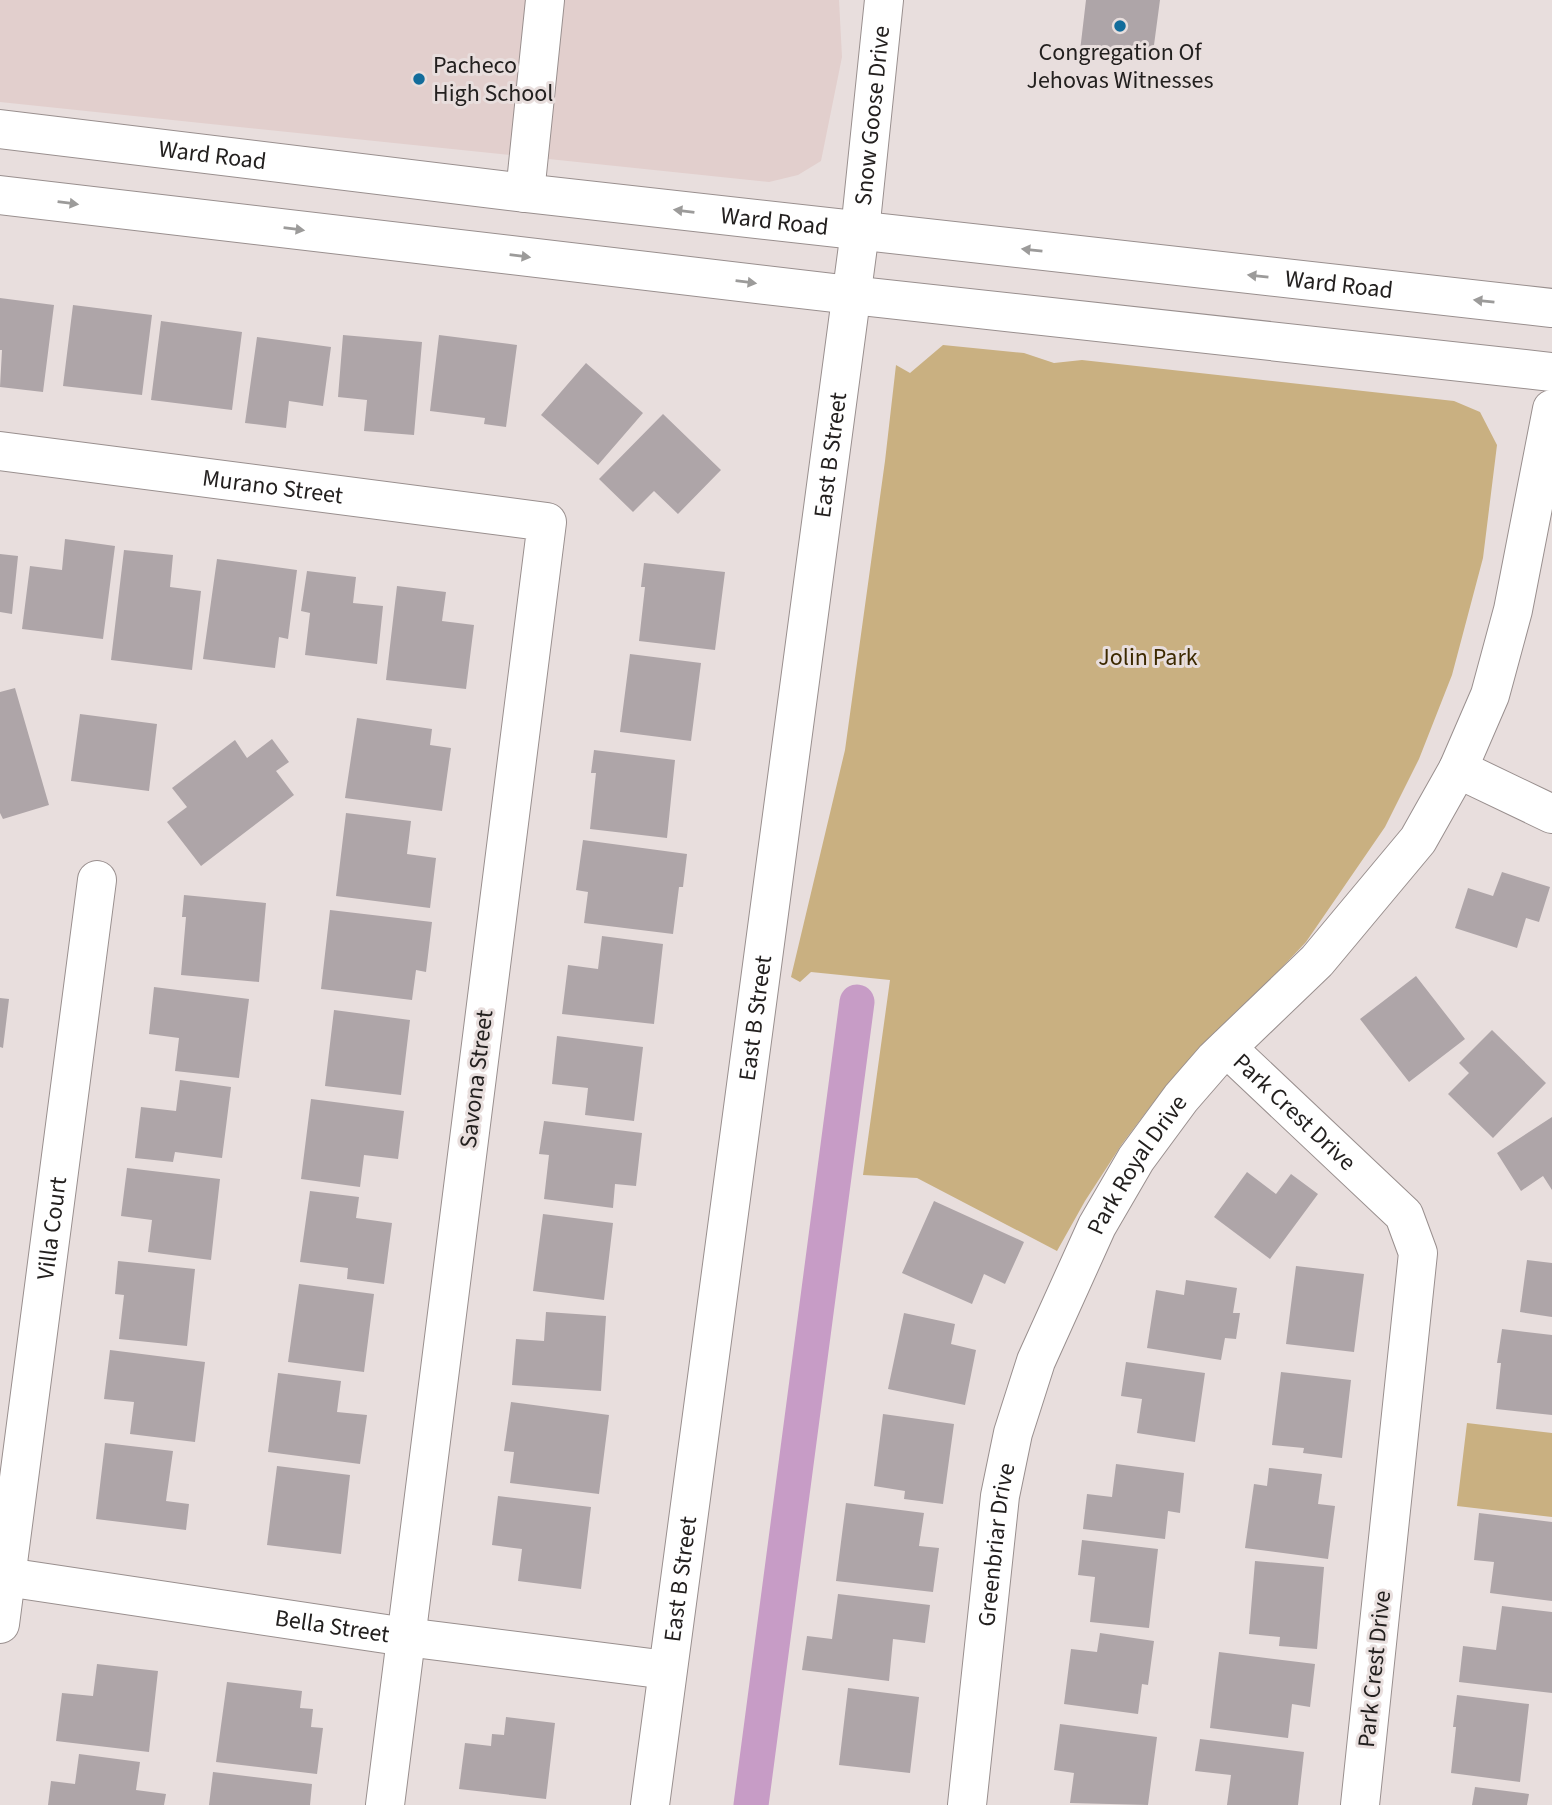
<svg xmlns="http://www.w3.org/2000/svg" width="1552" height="1805" font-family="'Source Sans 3',sans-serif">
<rect width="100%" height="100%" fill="#e8dedd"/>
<path fill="#e2cfcd" d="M0 0H839L842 57 821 161 798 175 769 182 0 102Z"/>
<path fill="#c9b081" d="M943 345 1024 353 1054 363 1082 360 1454 401 1480 412 1497 445 1483 558 1452 675 1419 759 1385 827 1306 942 1153 1103 1122 1144 1085 1201 1057 1251 917 1178 863 1175 890 980 811 972 800 982 791 977 845 750 885 461 896 365 910 373Z
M1467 1423 1552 1433V1517L1457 1506Z"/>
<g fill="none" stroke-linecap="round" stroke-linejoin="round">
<path stroke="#c79cc6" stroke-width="35" d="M751 1805 857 1002"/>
</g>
<path fill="#aea5a8" d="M1086 0H1160L1152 60 1080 51Z
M0 298 54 305 43 392 0 387 2 350H0Z
M73 305 152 315 142 395 63 386Z
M161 321 242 332 232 410 151 400Z
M343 335 422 342 414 435 364 431 367 400 338 397Z
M439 335 517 345 506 427 484 424 485 418 430 411Z
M257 337 331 347 323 406 289 401 286 428 245 423Z
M586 363 643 413 598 465 541 415Z
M663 414 721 470 678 514 654 491 633 512 599 479Z
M65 539 115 546 103 639 22 629 30 566 62 570Z
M124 550 173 555 170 587 201 591 192 670 111 660Z
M0 554 18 556 12 614 0 612Z
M217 559 297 570 288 639 279 637 275 668 203 659Z
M644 563 725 572 715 650 639 641 645 587H641Z
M307 571 356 577 353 603 383 606 377 664 305 655 310 613 301 611Z
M397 586 446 592 442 621 474 625 466 689 386 680Z
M630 654 701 663 691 741 620 732Z
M15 688 49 805 3 819 0 813V692Z
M80 714 157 724 149 791 71 781Z
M357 718 432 729 430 745 451 748 442 811 345 798Z
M272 739 289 762 276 771 294 795 201 866 167 822 187 807 172 788 235 740 247 758Z
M594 750 675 760 667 838 590 829 596 773H591Z
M346 813 411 821 407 854 436 858 430 908 336 896Z
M583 840 687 854 683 887H679L673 934 584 923 588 892 576 890Z
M1502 872 1550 887 1539 922 1526 918 1517 948 1455 928 1468 888 1493 896Z
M184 895 266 903 259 982 181 975 186 917H182Z
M330 910 432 922 426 972 416 970 412 1000 321 989Z
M602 936 663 944 654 1024 562 1014 568 965 598 969Z
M1416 976 1465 1039 1409 1082 1360 1019Z
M154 987 249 999 239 1078 175 1071 179 1038 149 1034Z
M0 998 9 999 3 1048 0 1047Z
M334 1010 410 1020 401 1095 325 1086Z
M1492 1030 1546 1083 1493 1138 1448 1094 1469 1073 1459 1063Z
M557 1036 643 1047 634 1121 585 1115 588 1088 552 1084Z
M180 1080 231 1087 222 1158 175 1152 173 1162 135 1158 141 1107 176 1111Z
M311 1099 404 1111 398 1159 364 1155 360 1187 301 1179Z
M1552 1117V1190L1543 1176 1521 1191 1497 1153Z
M544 1121 642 1133 636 1186 615 1184 613 1208 544 1199 549 1155 539 1154Z
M127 1168 220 1179 211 1260 148 1252 152 1220 121 1216Z
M1247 1172 1276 1194 1291 1174 1318 1194 1270 1259 1214 1217Z
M310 1191 359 1197 356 1218 392 1223 384 1284 347 1279 348 1268 300 1262Z
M934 1201 1024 1242 1005 1284 984 1274 972 1304 902 1273Z
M543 1214 613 1223 604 1300 533 1291Z
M1527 1260 1552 1263V1317L1520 1312Z
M118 1261 195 1269 187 1346 119 1339 124 1295 115 1294Z
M1296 1266 1364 1274 1354 1352 1286 1344Z
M1186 1280 1237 1288 1233 1313H1240L1236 1339 1225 1338 1221 1360 1147 1348 1156 1290 1184 1295Z
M299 1284 374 1294 364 1372 288 1362Z
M546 1312 606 1316 601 1391 512 1385 516 1339 544 1341Z
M904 1313 955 1324 951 1344 976 1350 965 1405 888 1389Z
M1502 1329 1552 1335V1415L1496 1409 1501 1363H1497Z
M110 1350 205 1362 195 1442 130 1434 134 1402 104 1399Z
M1126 1362 1205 1373 1195 1442 1137 1433 1142 1399 1121 1396Z
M1281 1372 1351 1380 1342 1458 1303 1453 1304 1448 1272 1445Z
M278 1373 341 1381 337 1412 367 1415 360 1464 268 1452Z
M511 1402 609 1415 599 1494 510 1483 514 1452 504 1451Z
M883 1414 954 1424 943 1504 904 1499 905 1491 874 1486Z
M105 1443 173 1451 166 1501 189 1504 186 1530 96 1519Z
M1116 1464 1184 1473 1180 1513 1168 1511 1165 1539 1083 1529 1087 1494 1112 1497Z
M277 1466 350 1475 341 1554 267 1545Z
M1269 1468 1322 1474 1318 1504 1335 1506 1328 1559 1245 1548 1254 1484 1267 1486Z
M498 1496 591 1507 581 1589 518 1581 522 1549 492 1545Z
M846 1503 924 1513 919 1546 939 1548 933 1592 836 1581Z
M1479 1513 1552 1522V1601L1490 1593 1494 1562 1474 1560Z
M1082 1540 1158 1549 1149 1628 1090 1622 1095 1577 1078 1575Z
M1255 1561 1324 1567 1317 1649 1279 1646 1280 1637 1249 1634Z
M838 1594 930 1605 925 1643 893 1639 889 1681 802 1670 807 1636 832 1639Z
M1502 1606 1552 1612V1693L1459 1682 1463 1646 1496 1650Z
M1100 1633 1154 1641 1148 1685 1142 1684 1138 1714 1064 1704 1071 1649 1097 1652Z
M1219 1652 1315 1664 1310 1707 1292 1704 1288 1738 1210 1728Z
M97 1664 158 1671 149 1752 56 1741 62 1693 93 1696Z
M227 1682 302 1691 300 1708 313 1709 311 1727 323 1728 317 1774 216 1762Z
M848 1688 919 1697 910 1773 839 1765Z
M1457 1695 1529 1704 1520 1782 1451 1773 1456 1727H1453Z
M506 1717 555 1723 546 1799 459 1789 465 1743 491 1746 492 1734 504 1735Z
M1060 1724 1157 1737 1148 1805 1070 1803 1074 1773 1054 1770Z
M1200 1739 1304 1752 1298 1805H1227L1231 1775 1195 1771Z
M79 1754 140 1762 136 1790 166 1794 164 1805H48L51 1781 75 1784Z
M213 1772 312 1784 310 1805H209Z
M1475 1787 1529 1794 1527 1805H1472Z"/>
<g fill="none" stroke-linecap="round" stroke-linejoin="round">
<g stroke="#998f8e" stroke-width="40">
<g id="minor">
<path id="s1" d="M0 129 525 193 1552 308"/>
<path d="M525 193 545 0"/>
<path d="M0 195 851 295 1552 372"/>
<path id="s2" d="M0 451 547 522 385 1805"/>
<path d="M1458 769 1552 814"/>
<path id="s3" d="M1227 1048 1404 1215 1418 1253 1360 1805"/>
<path id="s4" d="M0 1576 406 1637 667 1670"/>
<path id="s5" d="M0 1624 97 880"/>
<path id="s6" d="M650 1805 860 231 884 0"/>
<path id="s7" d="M967 1805 1000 1496 1013 1433 1036 1361 1097 1226 1136 1159 1181 1098 1214 1060 1317 961 1418 840 1458 769 1490 695 1513 610 1552 409"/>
</g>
</g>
<use href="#minor" stroke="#fff" stroke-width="38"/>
</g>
<defs><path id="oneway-solid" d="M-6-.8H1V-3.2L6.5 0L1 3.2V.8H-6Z" transform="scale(1.75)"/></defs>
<g fill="#9c9b9a">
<use href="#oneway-solid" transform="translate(68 203) rotate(7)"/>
<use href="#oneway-solid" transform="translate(684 211) rotate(-173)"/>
<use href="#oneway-solid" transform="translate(294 229) rotate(7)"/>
<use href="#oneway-solid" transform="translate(1032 250) rotate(-174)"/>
<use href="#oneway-solid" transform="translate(520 256) rotate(7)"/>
<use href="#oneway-solid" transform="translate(1258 276) rotate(-174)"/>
<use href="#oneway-solid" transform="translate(746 282) rotate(7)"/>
<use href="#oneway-solid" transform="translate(1484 301) rotate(-174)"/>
</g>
<g fill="#126c9b" stroke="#e8dedd" stroke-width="2.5">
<circle cx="1120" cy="26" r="7"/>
<circle cx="419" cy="79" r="7"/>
</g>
<g text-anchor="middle" stroke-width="6" stroke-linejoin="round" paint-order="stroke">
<g font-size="24" fill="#23201f" stroke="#e8dedd">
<text x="1120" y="60">Congregation Of<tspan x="1120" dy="28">Jehovas Witnesses</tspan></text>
<text x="433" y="73" text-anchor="start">Pacheco<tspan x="433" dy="28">High School</tspan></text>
</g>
<g font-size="24" fill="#23201f" stroke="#e8dedd">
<text dy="8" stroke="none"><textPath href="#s6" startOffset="1704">Snow Goose Drive</textPath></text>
<text dy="8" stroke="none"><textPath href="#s1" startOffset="214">Ward Road</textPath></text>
<text dy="8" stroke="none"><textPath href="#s1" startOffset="780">Ward Road</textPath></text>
<text dy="8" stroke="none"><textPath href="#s1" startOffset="1348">Ward Road</textPath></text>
<text dy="8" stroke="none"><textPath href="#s6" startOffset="1362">East B Street</textPath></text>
<text dy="8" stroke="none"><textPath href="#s2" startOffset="275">Murano Street</textPath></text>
<text dy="8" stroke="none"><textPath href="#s6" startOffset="794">East B Street</textPath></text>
<text transform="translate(476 1079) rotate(-83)" y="8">Savona Street</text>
<text dy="8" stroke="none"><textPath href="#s3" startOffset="93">Park Crest Drive</textPath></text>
<text dy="8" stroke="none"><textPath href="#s7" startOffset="672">Park Royal Drive</textPath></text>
<text dy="8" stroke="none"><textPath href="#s5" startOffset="399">Villa Court</textPath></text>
<text dy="8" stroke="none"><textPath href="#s7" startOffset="262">Greenbriar Drive</textPath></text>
<text dy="8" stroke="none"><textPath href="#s6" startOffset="228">East B Street</textPath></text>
<text dy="8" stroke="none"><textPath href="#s4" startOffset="336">Bella Street</textPath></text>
<text transform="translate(1374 1669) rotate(-84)" y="8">Park Crest Drive</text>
</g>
<g font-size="24" fill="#3c2900" stroke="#e8dedd">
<text x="1148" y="665">Jolin Park</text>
</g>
</g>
</svg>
